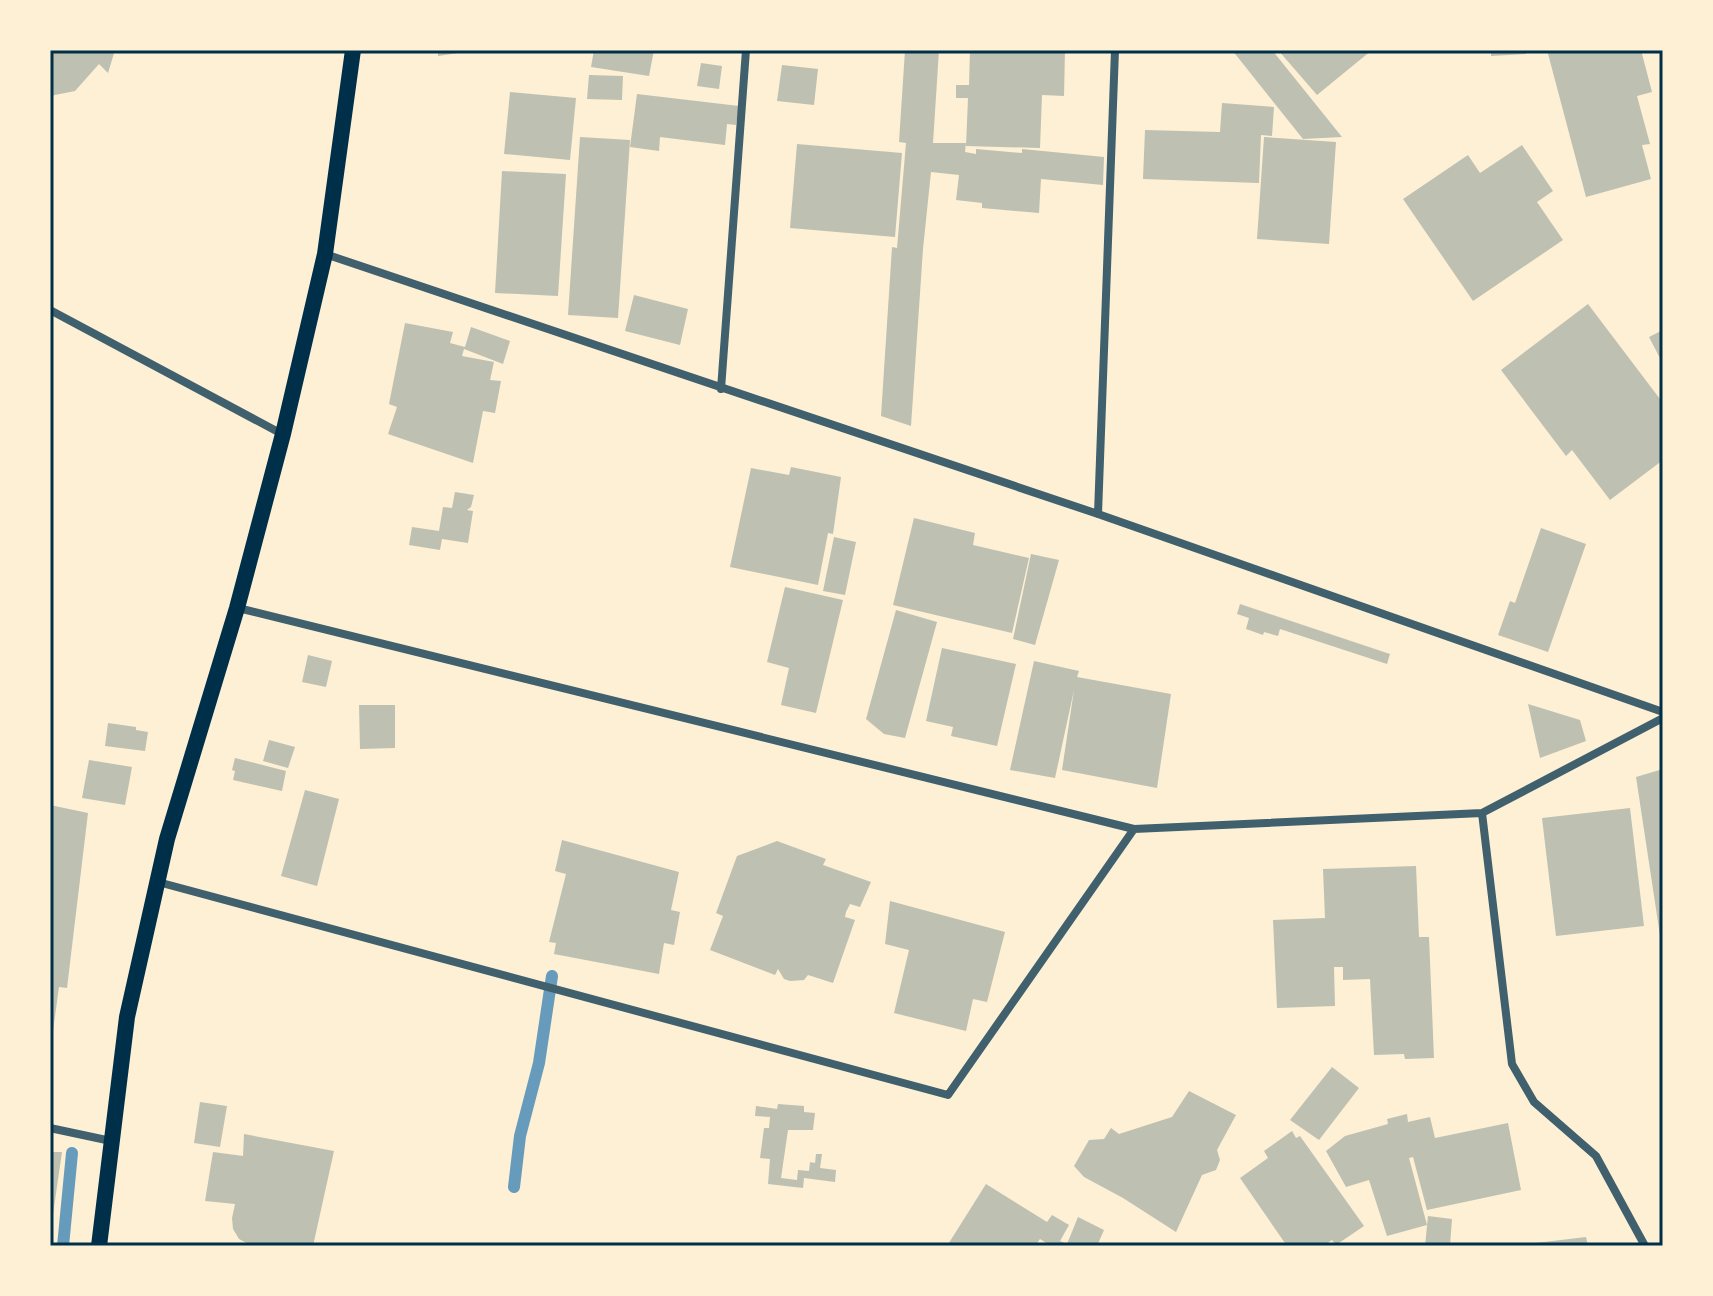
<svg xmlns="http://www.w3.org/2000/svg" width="1713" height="1296" font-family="'Libre Baskerville',serif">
<rect width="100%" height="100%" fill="#fdf0d5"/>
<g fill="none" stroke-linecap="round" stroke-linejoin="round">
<path stroke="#669bbc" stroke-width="12" d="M514 1187 520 1136 539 1063 552 976
M63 1246 72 1153"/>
</g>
<path fill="#bec0b2" d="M50 50H115L108 73 99 64 75 91 50 96Z
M438 50H465V52L438 56Z
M594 50H654L649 76 591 67Z
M905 50H939L933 143H966L965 152 976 154V149L1022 153V149L1104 157 1103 185 1041 179 1039 213 982 208V203L956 200 959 175 931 172 923 249 911 426 881 416 892 247 897 248 906 143 899 142Z
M970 50H1065L1064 96 1042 95 1040 148 966 146 968 98H956V85H969Z
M1232 50H1272L1342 137 1303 139Z
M1278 50H1372L1317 95Z
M1491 50H1526V54L1491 56Z
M1547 50H1641L1652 92 1637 96 1650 144 1642 145 1651 179 1586 197Z
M701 63 722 66 719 89 697 86Z
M782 65 818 69 814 105 777 101Z
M589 75 623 76 622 100 587 99Z
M510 92 576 98 570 160 504 154Z
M637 94 739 106 736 125 727 124 725 145 660 137 659 151 630 147Z
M1222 103 1274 107 1272 136 1261 135 1259 183 1143 179 1145 130 1220 132Z
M580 137 630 140 618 318 568 315Z
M1264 137 1336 142 1329 244 1257 239Z
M797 144 902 153 895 237 790 228Z
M1522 145 1553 191 1537 202 1563 240 1473 301 1403 199 1468 155 1480 173Z
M502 171 566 174 558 296 495 293Z
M634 295 688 309 680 345 625 331Z
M1588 304 1663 403V460L1610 500 1572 450 1566 456 1501 370Z
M405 323 453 332 450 343 465 347 471 327 510 341 503 364 464 349 462 356 494 362 490 380 501 381 495 413 483 411 473 463 388 434 397 407 389 404Z
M1663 330V364L1649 337Z
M791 467 841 477 833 534 828 533 818 585 730 567 751 468 789 475Z
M455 492 474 495 471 507 467 510 473 511 468 543 442 539 440 550 409 545 412 527 439 531 443 507 452 508Z
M914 518 975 533 973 545 1029 558 1012 633 893 605Z
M1541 528 1586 544 1548 652 1498 635 1510 601 1515 603Z
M834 537 856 542 845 595 823 591Z
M1031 554 1059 560 1035 645 1013 639Z
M785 587 843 600 816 713 781 705 789 668 767 662Z
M1240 604 1390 654 1387 664 1280 629 1278 636 1264 632 1263 635 1246 629 1249 618 1237 614Z
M896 610 937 622 905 738 884 734 866 719Z
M942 648 1016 664 997 746 951 736 953 727 926 721Z
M308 655 332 661 326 687 302 682Z
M1034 661 1079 671 1077 677 1171 694 1157 788 1062 770 1074 690 1055 778 1010 770Z
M1528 704 1580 720 1586 741 1540 758Z
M359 705H395V748L360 749Z
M108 723 136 727V730L148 732 145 751 105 746Z
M269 740 295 747 288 768 263 761Z
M235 758 286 771 282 791 233 780 235 771 232 770Z
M89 760 132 767 125 805 82 798Z
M1663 769V942H1661L1636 777Z
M305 790 339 799 317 886 281 876Z
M50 805 88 813 67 988 59 987 52 1038Z
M1630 808 1644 926 1556 936 1542 818Z
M562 840 679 872 671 910 680 912 674 945 664 943 659 974 554 954 556 943 549 942 566 874 555 871Z
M777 841 826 859 823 865 871 882 860 907 850 904 846 912 845 917 855 920 833 983 808 975 804 980 790 981 784 979 778 969 775 975 710 950 723 916 716 913 737 856Z
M1416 866 1419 937H1429L1434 1058 1405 1059 1404 1054 1374 1055 1370 979 1343 980V967H1334L1335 1006 1277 1008 1273 920 1325 918 1323 869Z
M890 901 1005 932 987 1002 973 999 966 1031 894 1013 909 950 885 944Z
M1332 1067 1359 1088 1319 1140 1290 1120Z
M1189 1091 1236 1115 1217 1150 1220 1160 1216 1170 1202 1175 1176 1232 1123 1198 1084 1177 1074 1166 1089 1140 1104 1139 1111 1128 1119 1134 1172 1117Z
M200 1102 227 1106 220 1147 194 1143Z
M778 1104 804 1106V1112L815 1113 813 1130H788L781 1178 797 1180 798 1170 809 1171 810 1162 815 1163 816 1154H822L820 1168 836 1170 835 1182 804 1178 803 1188 768 1184 770 1159 760 1158 764 1128H769L770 1117 755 1116 756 1106 777 1109Z
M1407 1114 1408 1122 1430 1117 1435 1138 1508 1123 1521 1190 1427 1210 1413 1157 1409 1158 1427 1225 1387 1236 1369 1180 1346 1187 1326 1151 1345 1136 1388 1124 1387 1119Z
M1292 1131 1296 1138 1300 1136 1364 1226 1336 1245 1332 1240 1323 1246H1287L1240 1178 1268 1158 1264 1151Z
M244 1134 334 1151 313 1246H252L239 1239 233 1229 232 1218 235 1204 205 1201 213 1152 243 1156Z
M50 1152H62L52 1221H50Z
M986 1184 1047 1222 1052 1215 1069 1225 1060 1241 1067 1244 1078 1217 1104 1230 1097 1246H1051L1040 1239 1035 1246H947Z
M1428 1216 1452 1219 1450 1246H1425Z
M1586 1237 1588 1246H1527V1244Z"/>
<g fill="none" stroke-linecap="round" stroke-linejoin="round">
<path stroke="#3f606c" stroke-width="8" d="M325 254 1098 514 1663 712
M50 310 282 434
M721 389 746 50
M1098 514 1115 50
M238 608 1134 829 1482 813 1512 1064 1534 1102 1596 1156 1645 1246
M1482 813 1663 718
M158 882 948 1095 1134 829
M50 1128 111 1141"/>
<path stroke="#003049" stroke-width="16" d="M99 1246 127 1017 167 839 237 608 283 434 325 254 353 50"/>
</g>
<rect width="1713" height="1296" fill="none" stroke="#fdf0d5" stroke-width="104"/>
<rect x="52" y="52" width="1609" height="1192" fill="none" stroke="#003049" stroke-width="3"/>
</svg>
